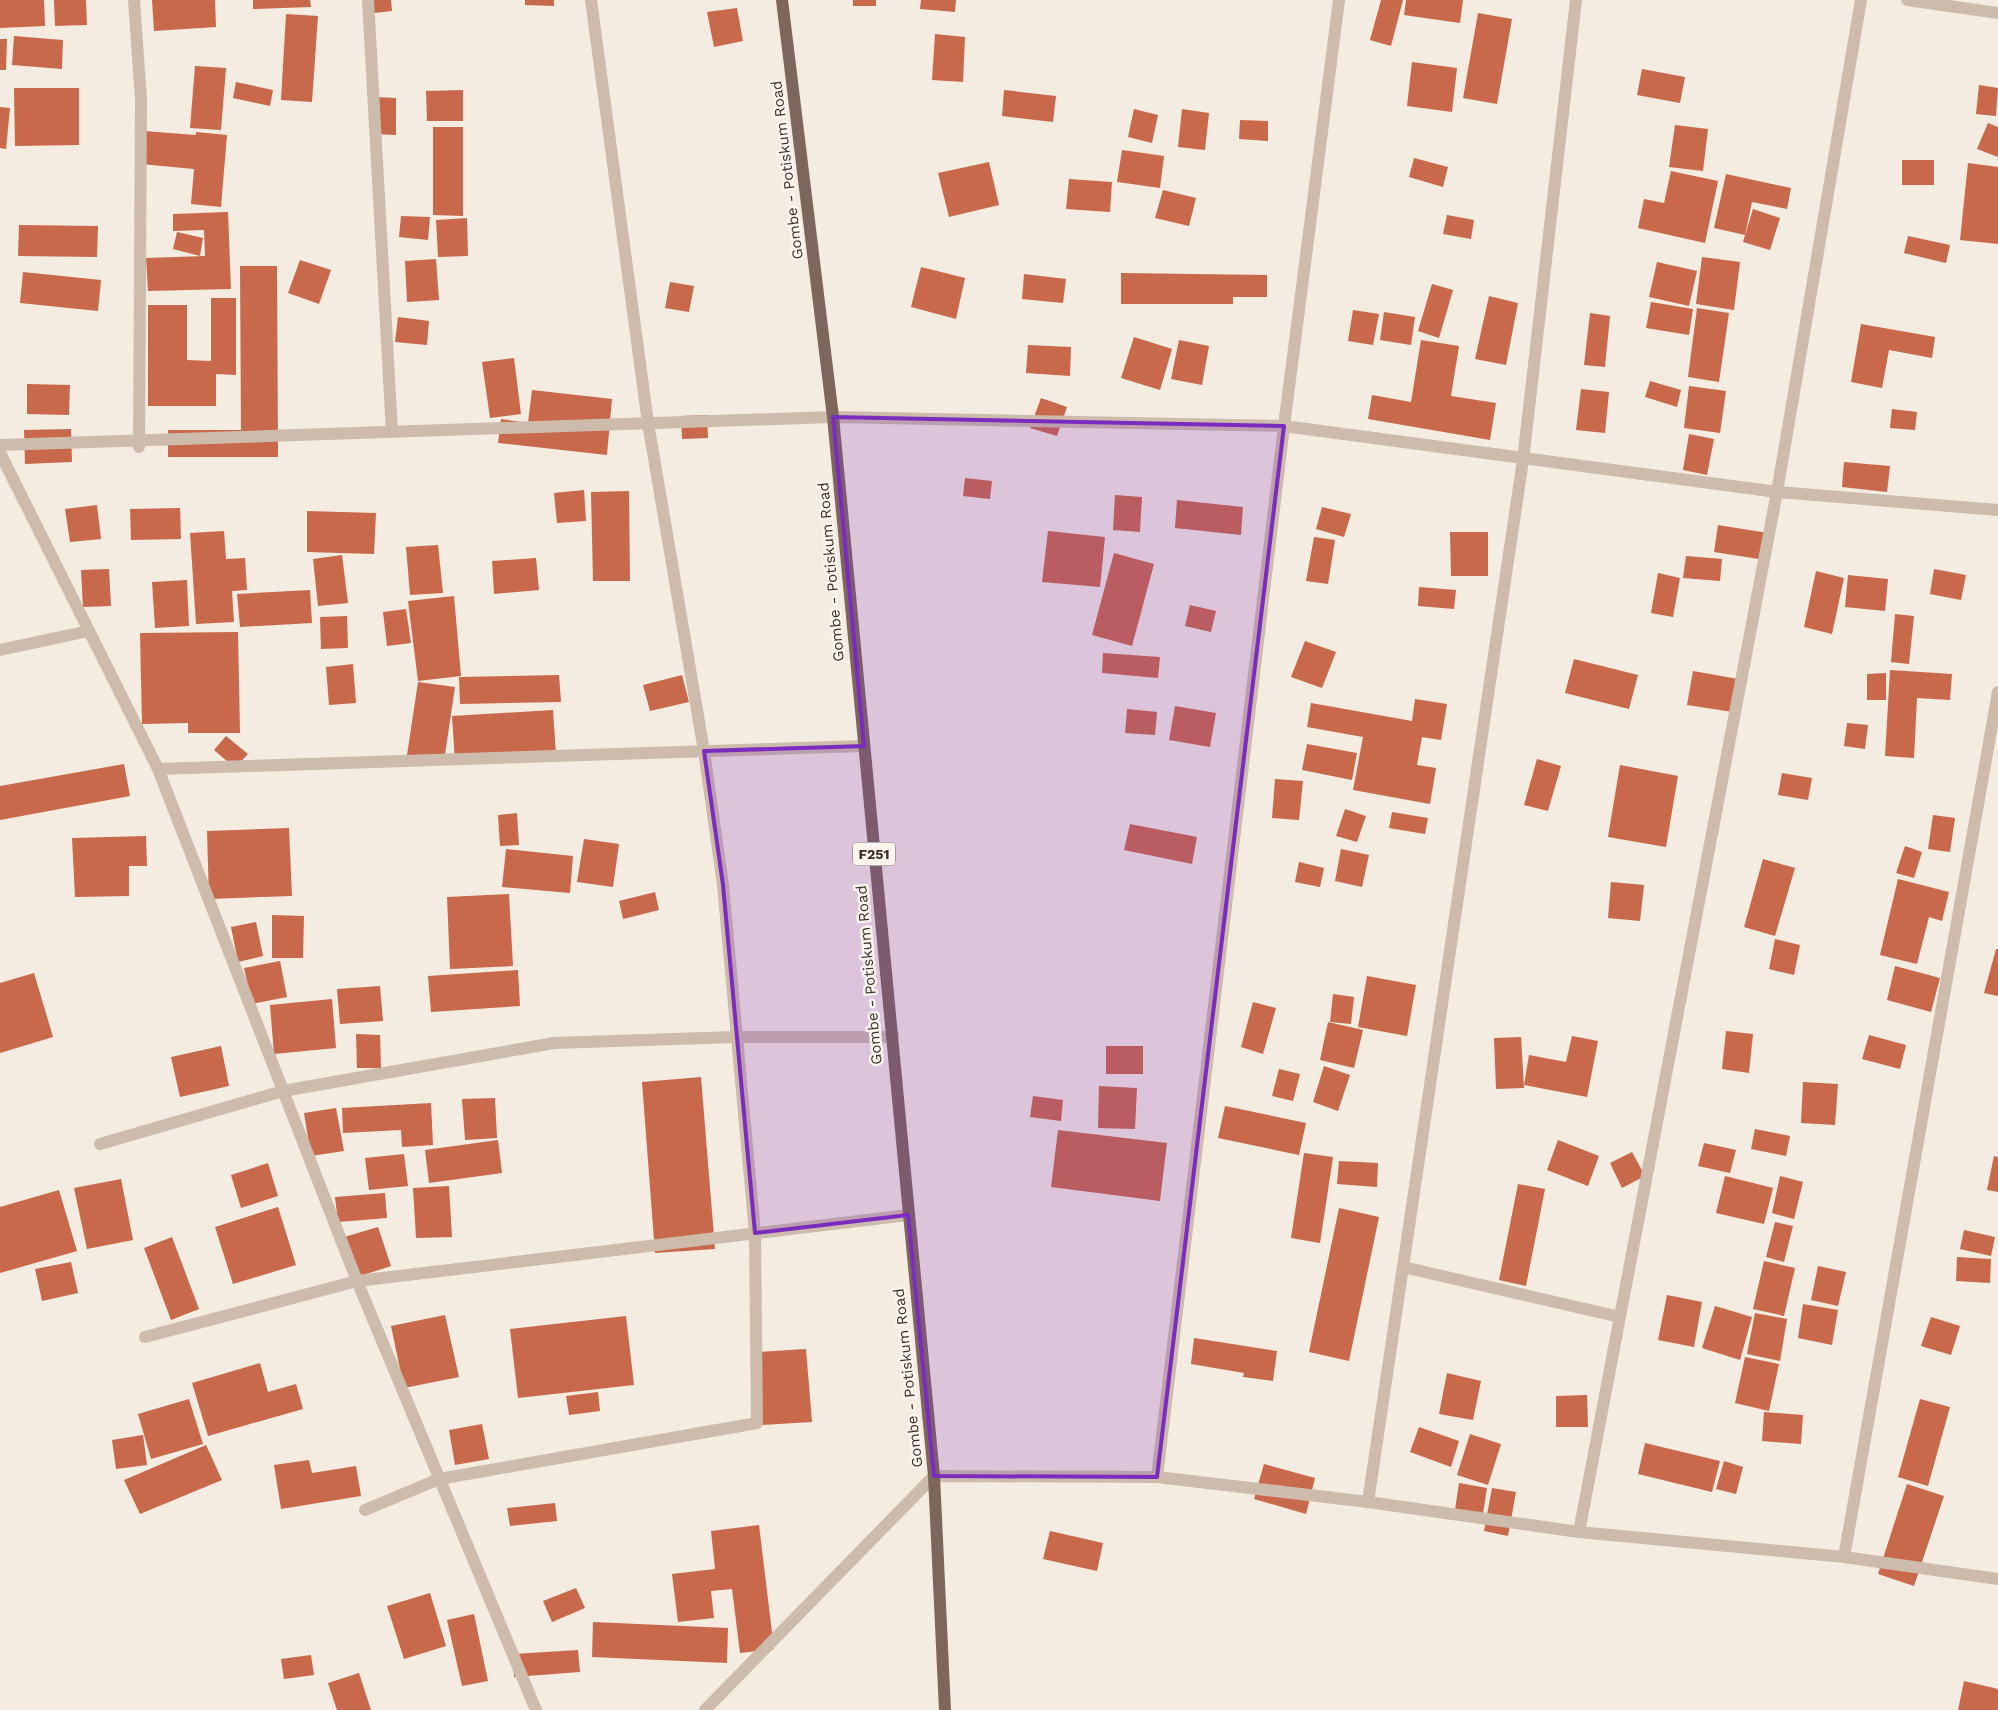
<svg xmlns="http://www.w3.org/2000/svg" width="1998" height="1710" font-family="'Work Sans',sans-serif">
<rect width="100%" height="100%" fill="#f4ebe1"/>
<path fill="#c8694b" d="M0 0H44L45 26 0 28Z
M54 0H86L87 25 55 26Z
M152 0H215L216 27 154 31Z
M253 0H310L311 7 253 9Z
M372 0H391L392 11 374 13Z
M525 0H554V6L525 5Z
M853 0H876V6H853Z
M921 0H956L955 12 920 9Z
M1381 0H1403L1391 46 1370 40Z
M1406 0H1463L1460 23 1404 15Z
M737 8 743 41 714 47 707 12Z
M1478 13 1512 19 1497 104 1463 98Z
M286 14 318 16 312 102 281 100Z
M935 34 965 37 963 82 932 80Z
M14 36 63 40 62 69 12 65Z
M0 39H7L6 70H0Z
M1412 62 1457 68 1452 112 1407 106Z
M195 66 226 68 221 130 190 128Z
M1642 69 1685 77 1680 103 1637 95Z
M236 82 273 90 270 106 233 98Z
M1979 85 1998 88 1996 116 1976 114Z
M14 88H79V145L15 146Z
M463 90V121H427L426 91Z
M1004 90 1056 96 1053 122 1002 116Z
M375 97 396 98V135L375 134Z
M0 107 10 108 6 149 0 148Z
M1134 109 1158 115 1152 143 1128 137Z
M1182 109 1209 113 1205 150 1178 147Z
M1240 120 1268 121V141L1239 139Z
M1988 123 1998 127V157L1977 149Z
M1675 125 1708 129 1703 171 1669 167Z
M433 127H463V216L433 215Z
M144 131 196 135V132L227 135 221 207 191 204 194 169 141 164Z
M1122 150 1164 156 1160 188 1117 182Z
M1414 158 1448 167 1443 187 1409 177Z
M1902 160H1934V185H1902Z
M989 162 999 205 949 217 938 173Z
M1968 163 1998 167V244L1960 240Z
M1671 171 1718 181 1705 243 1638 228 1644 199 1664 203Z
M1726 174 1791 188 1787 209 1752 202 1745 235 1714 228Z
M1069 179 1112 182 1110 212 1066 209Z
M1163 190 1196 198 1189 226 1155 218Z
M1753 209 1780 218 1770 250 1743 242Z
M228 212 231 289 148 291 146 258 205 256 204 230 173 231V214Z
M1447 215 1474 220 1471 239 1443 234Z
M401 216 430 217 428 240 399 237Z
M467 218 468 256 438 257 436 220Z
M19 225 98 226 97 257 18 256Z
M177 232 203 238 200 256 173 249Z
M1908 236 1950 245 1946 263 1904 253Z
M1702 257 1740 262 1734 310 1696 304Z
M436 259 439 300 407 302 405 261Z
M300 260 331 270 319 304 288 293Z
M1657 262 1697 271 1689 306 1649 297Z
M240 266H277L278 457H168V430H241Z
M921 267 965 278 956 319 911 307Z
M23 272 101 280 98 311 20 303Z
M1121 273 1267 275V297H1233V304H1121Z
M1024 274 1066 279 1063 303 1022 299Z
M670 282 694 286 689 312 665 308Z
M1432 284 1453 290 1439 338 1418 331Z
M1489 296 1518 303 1506 365 1475 359Z
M211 298H236V375L216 374V406H148V305H187V360L211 361Z
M1651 302 1693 309 1689 335 1646 328Z
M1697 308 1729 313 1719 382 1688 377Z
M1353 310 1379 314 1373 345 1348 341Z
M1384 312 1415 317 1411 345 1380 340Z
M1590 313 1610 316 1605 367 1584 365Z
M398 317 429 321 427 345 395 342Z
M1861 324 1935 337 1932 358 1889 350 1882 388 1851 382Z
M1134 337 1172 349 1160 390 1121 378Z
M1179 340 1209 346 1202 385 1171 379Z
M1421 340 1459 346 1451 396 1496 403 1490 440 1368 419 1372 395 1411 402Z
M1028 345 1071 347 1070 376 1026 373Z
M514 358 521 414 490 418 482 362Z
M1650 381 1681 390 1677 407 1645 397Z
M27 384 70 385 69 415 27 414Z
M1689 386 1726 391 1720 433 1684 428Z
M1581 389 1609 392 1605 433 1576 430Z
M532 390 612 399 607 455 498 443 501 419 528 423Z
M1041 398 1067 407 1057 436 1030 428Z
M1892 409 1917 412 1915 430 1890 428Z
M707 415 708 438 682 439 681 416Z
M71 429 72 462 25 464 24 430Z
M1689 434 1714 439 1707 475 1683 470Z
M1844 462 1890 466 1887 492 1842 487Z
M965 478 992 481 990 499 963 496Z
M584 490 586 521 557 523 554 493Z
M629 491 630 581H593L591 492Z
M1115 495 1142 497 1140 532 1113 530Z
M1177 500 1243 507 1241 535 1175 528Z
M97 505 101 539 70 542 65 509Z
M1322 507 1351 514 1344 537 1316 529Z
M180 508 181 539 131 540 130 509Z
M307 511 376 513 374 554 307 552Z
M1718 525 1768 533 1765 560 1714 552Z
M224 531 226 559 245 558 247 590 232 591 234 622 196 624 190 533Z
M1048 531 1105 537 1100 587 1042 582Z
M1450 532H1488V576H1451Z
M1314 537 1335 540 1328 584 1306 581Z
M438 545 443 593 410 595 406 547Z
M1114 553 1154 564 1132 646 1092 635Z
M342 555 348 603 318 606 313 559Z
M1686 556 1722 559 1720 581 1683 578Z
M536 558 539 590 494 594 492 561Z
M109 569 111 606 83 607 81 570Z
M1934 569 1966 575 1961 600 1930 594Z
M1816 571 1844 578 1832 634 1804 627Z
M1658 573 1680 578 1673 617 1651 613Z
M1848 575 1888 579 1885 611 1845 607Z
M187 580 189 626 155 628 152 582Z
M1419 587 1456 590 1454 609 1418 606Z
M310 590 312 623 240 627 237 594Z
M454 596 461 676 418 681 408 601Z
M1190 605 1216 611 1211 632 1185 626Z
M406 609 411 643 387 646 383 612Z
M1895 614 1914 616 1909 664 1891 662Z
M347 616 348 648 321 649 320 617Z
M238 632 240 733H188V723L142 724 140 633Z
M1305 641 1336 652 1322 688 1291 677Z
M1103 653 1160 657 1158 678 1102 673Z
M1574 659 1638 675 1629 709 1565 693Z
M353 664 356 703 329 705 326 667Z
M1890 670 1952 674 1950 700 1917 698 1914 758 1885 756Z
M1693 671 1738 679 1733 712 1687 705Z
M1886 673V700H1867V674Z
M559 675 561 702 460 704 459 677Z
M682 675 689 702 650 711 643 685Z
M418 682 455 687 444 761 407 755Z
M1415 699 1447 704 1441 740 1422 737 1417 765 1436 768 1430 804 1353 790 1363 737 1307 727 1311 703 1412 721Z
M1175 706 1216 713 1210 747 1169 740Z
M1127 709 1157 712 1155 735 1125 733Z
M553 710 556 755 455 761 452 716Z
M1847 723 1868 725 1865 749 1844 746Z
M226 736 248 754 235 768 214 750Z
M1307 744 1357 753 1352 780 1302 770Z
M1537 759 1561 766 1548 811 1524 805Z
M124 764 130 796 0 820V786Z
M1620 765 1678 776 1666 847 1608 837Z
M1782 773 1812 778 1808 800 1778 795Z
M1275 779 1303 781 1299 820 1272 818Z
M1345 809 1366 816 1357 842 1336 836Z
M1392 812 1428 818 1425 834 1389 828Z
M517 813 519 845 500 846 498 815Z
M1933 815 1955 818 1950 852 1928 849Z
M1130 824 1197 837 1192 864 1124 850Z
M289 828 292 896 209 899 207 831Z
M146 836 147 866H129V896L75 897 72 838Z
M584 839 619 844 613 887 577 882Z
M1905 846 1922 852 1914 878 1896 873Z
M506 849 573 856 570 893 502 887Z
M1341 849 1369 855 1362 887 1335 881Z
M1763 859 1795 868 1775 936 1744 927Z
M1299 862 1324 868 1320 887 1295 882Z
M1898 879 1949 892 1942 921 1929 917 1917 964 1880 955Z
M1611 882 1644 885 1640 921 1608 918Z
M655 892 659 910 623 919 619 901Z
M509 894 513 966 450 969 447 897Z
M272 915 304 916 303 958H272Z
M256 922 263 956 238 962 231 927Z
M1775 939 1800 945 1794 975 1769 969Z
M1996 949H1998V996L1984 993Z
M280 961 287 997 252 1004 244 968Z
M1895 966 1940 978 1931 1012 1887 1000Z
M518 970 520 1006 431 1012 428 976Z
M34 973 53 1037 0 1053V983Z
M1367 976 1416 985 1407 1036 1358 1027Z
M380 986 383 1021 340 1024 337 989Z
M1333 994 1354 997 1351 1024 1330 1022Z
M332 999 336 1048 274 1054 270 1005Z
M1253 1002 1276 1008 1263 1054 1241 1047Z
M1328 1022 1363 1030 1354 1068 1320 1060Z
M1726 1031 1753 1034 1749 1073 1722 1069Z
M356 1034 380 1035 381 1068H357Z
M1869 1035 1906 1045 1900 1069 1862 1059Z
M1572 1036 1598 1041 1587 1097 1524 1085 1529 1055 1566 1062Z
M1521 1037 1524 1088 1496 1089 1494 1038Z
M221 1046 229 1086 180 1097 171 1057Z
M1106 1046H1143V1074H1106Z
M1324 1066 1350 1075 1338 1111 1313 1102Z
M1279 1069 1300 1074 1293 1101 1272 1096Z
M701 1077 715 1249 655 1253 642 1082Z
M1803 1082 1838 1084 1835 1125 1801 1123Z
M1099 1086 1137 1088 1135 1129 1098 1128Z
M1033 1096 1063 1100 1061 1121 1030 1117Z
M495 1098 497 1138 465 1140 462 1099Z
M431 1103 433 1145 402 1147 401 1130 343 1133 342 1108Z
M1225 1106 1306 1123 1299 1155 1218 1138Z
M336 1108 344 1151 311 1156 304 1113Z
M1755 1129 1790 1136 1786 1156 1751 1149Z
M1058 1130 1167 1143 1160 1201 1051 1187Z
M498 1140 502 1173 429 1183 425 1150Z
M1558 1140 1599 1156 1588 1186 1547 1170Z
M1704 1143 1736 1150 1730 1173 1698 1166Z
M1632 1152 1645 1176 1622 1188 1610 1163Z
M1304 1153 1333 1157 1320 1243 1291 1238Z
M404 1154 408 1186 369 1190 365 1158Z
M1994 1156 1998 1157V1192L1987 1190Z
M1339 1161 1378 1163 1377 1187 1337 1184Z
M268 1163 278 1196 241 1208 231 1175Z
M1725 1176 1773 1188 1764 1224 1716 1213Z
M1780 1176 1803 1182 1794 1219 1772 1213Z
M121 1179 133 1240 87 1249 74 1188Z
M1518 1184 1545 1189 1526 1286 1499 1280Z
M449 1186 452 1237 416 1238 413 1188Z
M59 1190 77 1251 0 1273V1207Z
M385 1193 387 1218 338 1222 335 1197Z
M278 1207 296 1265 233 1284 215 1227Z
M1339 1208 1379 1217 1349 1361 1309 1352Z
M1775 1222 1793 1226 1784 1262 1766 1257Z
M378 1227 391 1266 354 1278 341 1238Z
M1964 1230 1995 1237 1991 1256 1960 1249Z
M172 1237 199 1309 171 1320 144 1248Z
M1957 1257 1991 1259 1990 1283 1956 1281Z
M1764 1261 1795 1268 1784 1316 1753 1309Z
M71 1262 78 1293 42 1301 35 1269Z
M1818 1266 1846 1272 1838 1306 1811 1300Z
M1667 1295 1702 1302 1694 1347 1658 1340Z
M1803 1304 1838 1310 1832 1345 1798 1338Z
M1715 1306 1752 1317 1740 1360 1702 1348Z
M1755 1313 1787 1319 1780 1361 1747 1354Z
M445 1315 459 1377 404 1388 391 1326Z
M626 1316 634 1385 518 1398 510 1329Z
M1931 1317 1960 1326 1951 1355 1921 1346Z
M1194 1338 1277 1351 1273 1381 1243 1377 1244 1373 1191 1364Z
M806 1349 812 1422 762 1425 756 1352Z
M1745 1357 1779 1364 1769 1411 1735 1403Z
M260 1363 268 1392 296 1384 303 1409 208 1436 192 1383Z
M1447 1373 1481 1381 1473 1420 1439 1414Z
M598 1392 600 1411 569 1415 566 1396Z
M1587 1395 1588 1427H1556V1396Z
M189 1399 203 1444 151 1459 138 1414Z
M1920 1399 1950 1407 1928 1486 1898 1477Z
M1764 1412 1803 1415 1801 1444 1762 1441Z
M482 1424 489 1459 455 1465 449 1430Z
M1419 1427 1459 1441 1451 1467 1410 1452Z
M1470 1434 1501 1444 1488 1485 1457 1475Z
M143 1435 147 1465 116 1469 112 1440Z
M1645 1443 1720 1461 1712 1492 1638 1474Z
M206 1445 222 1480 140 1514 124 1480Z
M309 1460 312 1473 356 1466 361 1496 281 1509 274 1465Z
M1724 1461 1743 1467 1736 1494 1716 1489Z
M1264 1464 1315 1478 1306 1514 1254 1499Z
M1459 1483 1487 1488 1482 1520 1454 1516Z
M1907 1484 1944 1496 1914 1586 1878 1574Z
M1492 1488 1516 1492 1508 1536 1484 1531Z
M555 1503 557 1521 510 1526 507 1508Z
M759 1525 774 1649 740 1653 732 1589 711 1591 714 1618 678 1622 672 1574 715 1569 711 1531Z
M1050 1531 1103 1543 1097 1571 1043 1559Z
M576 1588 585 1608 552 1622 543 1601Z
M430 1593 446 1646 404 1659 387 1606Z
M474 1614 488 1681 462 1686 447 1620Z
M593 1622 728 1628 727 1663 592 1657Z
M578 1650 580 1672 514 1677 513 1654Z
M311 1655 314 1675 284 1679 281 1659Z
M359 1673 371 1710H337L328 1683Z
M1964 1681 1998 1689V1710H1958Z"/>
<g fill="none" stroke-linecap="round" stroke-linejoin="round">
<path stroke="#cdbbac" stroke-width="12" d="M134 0 141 100 139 447
M368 0 392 432
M1907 0 1998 13
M0 445 833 417 1284 426 1777 492 1998 510
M0 453 158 769 357 1281 536 1710
M0 650 89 631
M158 769 864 746
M100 1144 283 1091 554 1043 735 1037H891L893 1035
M1403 1267 1620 1317
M145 1337 357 1281 908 1215
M1157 1477 1284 426 1339 0
M1368 1502 1523 460 1576 0
M365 1510 439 1479 757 1423 755 1233 723 885 704 751 648 423 591 0
M1579 1532 1777 492 1861 0
M1844 1557 1998 692
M705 1710 934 1476 1157 1477 1368 1502 1579 1532 1844 1557 1998 1579"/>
<path stroke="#7d675c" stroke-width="12" d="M782 0 833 417 934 1476 945 1710"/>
</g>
<path fill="#7b2cbf" fill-opacity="0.2" stroke="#7b2cbf" stroke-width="4" stroke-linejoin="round" d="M833 417 1284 426 1157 1477 934 1476 908 1215 755 1233 723 885 704 751 864 746Z"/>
<g text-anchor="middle" stroke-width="5" stroke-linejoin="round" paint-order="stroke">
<rect fill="#fbf5ee" stroke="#756b66" stroke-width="1" x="853" y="842.5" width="42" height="23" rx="4"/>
<g font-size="14" font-weight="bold" fill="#3b302b">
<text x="874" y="859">F251</text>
</g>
<g font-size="15" fill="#3b302b" stroke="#fbf5ee">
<text transform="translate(787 170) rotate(-97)" y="5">Gombe - Potiskum Road</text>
<text transform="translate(831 572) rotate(-95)" y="5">Gombe - Potiskum Road</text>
<text transform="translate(869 975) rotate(-95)" y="5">Gombe - Potiskum Road</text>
<text transform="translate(908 1378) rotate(-96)" y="5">Gombe - Potiskum Road</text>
</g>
</g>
</svg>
